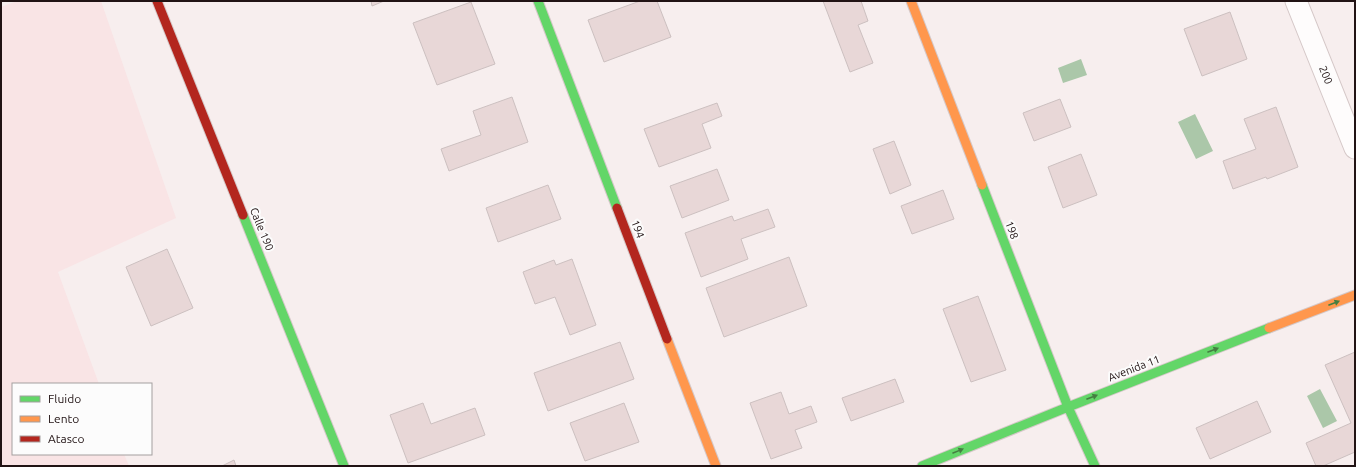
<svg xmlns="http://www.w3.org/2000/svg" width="1356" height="467" font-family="Ubuntu,sans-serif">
<rect width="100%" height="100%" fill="#f7eeee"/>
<path fill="#f9e4e5" d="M17 1H101L176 218 58 272 99 384H13V454H124L129 466H1V7Z"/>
<path fill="#abc7a9" d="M1081 59 1087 75 1063 83 1058 68Z
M1195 114 1213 151 1196 159 1178 122Z
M1320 389 1337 421 1323 428 1307 396Z"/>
<path fill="#e8d7d7" stroke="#ccc0c0" d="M371 1H384L372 6Z
M640 1H657L671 37 604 62 588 20Z
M823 1H861L868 21 858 25 873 63 850 72Z
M471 2 495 64 437 85 413 23Z
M1230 12 1247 59 1202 76 1184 29Z
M512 97 528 142 449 171 441 149 481 135 473 111Z
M1060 99 1071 127 1034 141 1023 113Z
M717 103 722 116 702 124 711 148 659 167 644 129Z
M1276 107 1298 167 1267 179 1266 177 1233 189 1223 161 1256 149 1244 119Z
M894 141 911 185 890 194 873 149Z
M1081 154 1097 195 1063 208 1048 167Z
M717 169 729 200 682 218 670 186Z
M548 185 561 219 498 242 486 208Z
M943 190 954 219 912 234 901 206Z
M768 209 775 227 741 239 748 259 701 277 685 233 732 216 734 221Z
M167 249 193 308 151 326 126 267Z
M789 257 807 306 724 337 706 288Z
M572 259 596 325 570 335 555 297 535 304 523 272 554 260 556 265Z
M978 296 1006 370 971 382 943 309Z
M620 342 634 379 548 411 534 373Z
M1355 352V452L1323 466H1316L1306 443 1351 423 1325 365Z
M895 379 904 402 851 421 842 398Z
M781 392 789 414 811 406 817 422 795 430 802 448 771 459 750 403Z
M1257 401 1271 432 1210 459 1196 428Z
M423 403 431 424 475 408 485 435 408 463 390 415Z
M624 403 639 442 585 461 570 423Z
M234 460 236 466H222Z"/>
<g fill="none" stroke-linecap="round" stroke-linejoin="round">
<g stroke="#d5c8c8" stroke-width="23">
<path id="street" d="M1296 1 1355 148"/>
</g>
<g stroke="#d5c8c8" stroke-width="11">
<path id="fast" d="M538 1 617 208
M982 185 1068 407 1095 466
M243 215 344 466
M922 466 1068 407 1269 328"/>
</g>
<g stroke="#d5c8c8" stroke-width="11">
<path id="slow" d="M911 1 982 185
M1269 328 1355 295
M667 339 716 466"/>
</g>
<g stroke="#d5c8c8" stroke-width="11">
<path id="jam" d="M157 1 243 215
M617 208 667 339"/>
</g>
<use href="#street" stroke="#fefcfc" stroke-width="21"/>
<use href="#fast" stroke="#63d668" stroke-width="9"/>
<use href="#slow" stroke="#ff974d" stroke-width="9"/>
<use href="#jam" stroke="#b3261e" stroke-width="9"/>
</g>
<defs><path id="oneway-solid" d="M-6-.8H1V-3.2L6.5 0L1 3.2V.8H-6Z"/></defs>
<g fill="#457e42">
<use href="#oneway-solid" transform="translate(1334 303) rotate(-21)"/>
<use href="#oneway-solid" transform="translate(1213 350) rotate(-21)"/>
<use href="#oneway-solid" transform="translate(1092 397) rotate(-21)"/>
<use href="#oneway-solid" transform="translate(958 451) rotate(-22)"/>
</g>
<g text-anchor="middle" stroke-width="4" stroke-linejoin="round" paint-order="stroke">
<g font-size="11" fill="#211314" stroke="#fcfcfc">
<text transform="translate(1326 75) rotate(68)" y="4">200</text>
<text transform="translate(262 229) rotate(68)" y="4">Calle 190</text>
<text transform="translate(638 229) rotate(69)" y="4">194</text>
<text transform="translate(1012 230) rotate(69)" y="4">198</text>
<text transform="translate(1134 368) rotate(-21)" y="4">Avenida 11</text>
</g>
</g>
<rect width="1356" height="467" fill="none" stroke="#211314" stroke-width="4"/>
<rect x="12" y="383" width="140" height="72" fill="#fcfcfc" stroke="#a49f9f"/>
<rect x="20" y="396" width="20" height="6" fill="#63d668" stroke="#a49f9f"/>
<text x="48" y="403" font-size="12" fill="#211314">Fluido</text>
<rect x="20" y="416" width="20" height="6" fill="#ff974d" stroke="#a49f9f"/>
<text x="48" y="423" font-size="12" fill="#211314">Lento</text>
<rect x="20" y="436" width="20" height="6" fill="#b3261e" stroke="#a49f9f"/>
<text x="48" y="443" font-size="12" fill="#211314">Atasco</text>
</svg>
